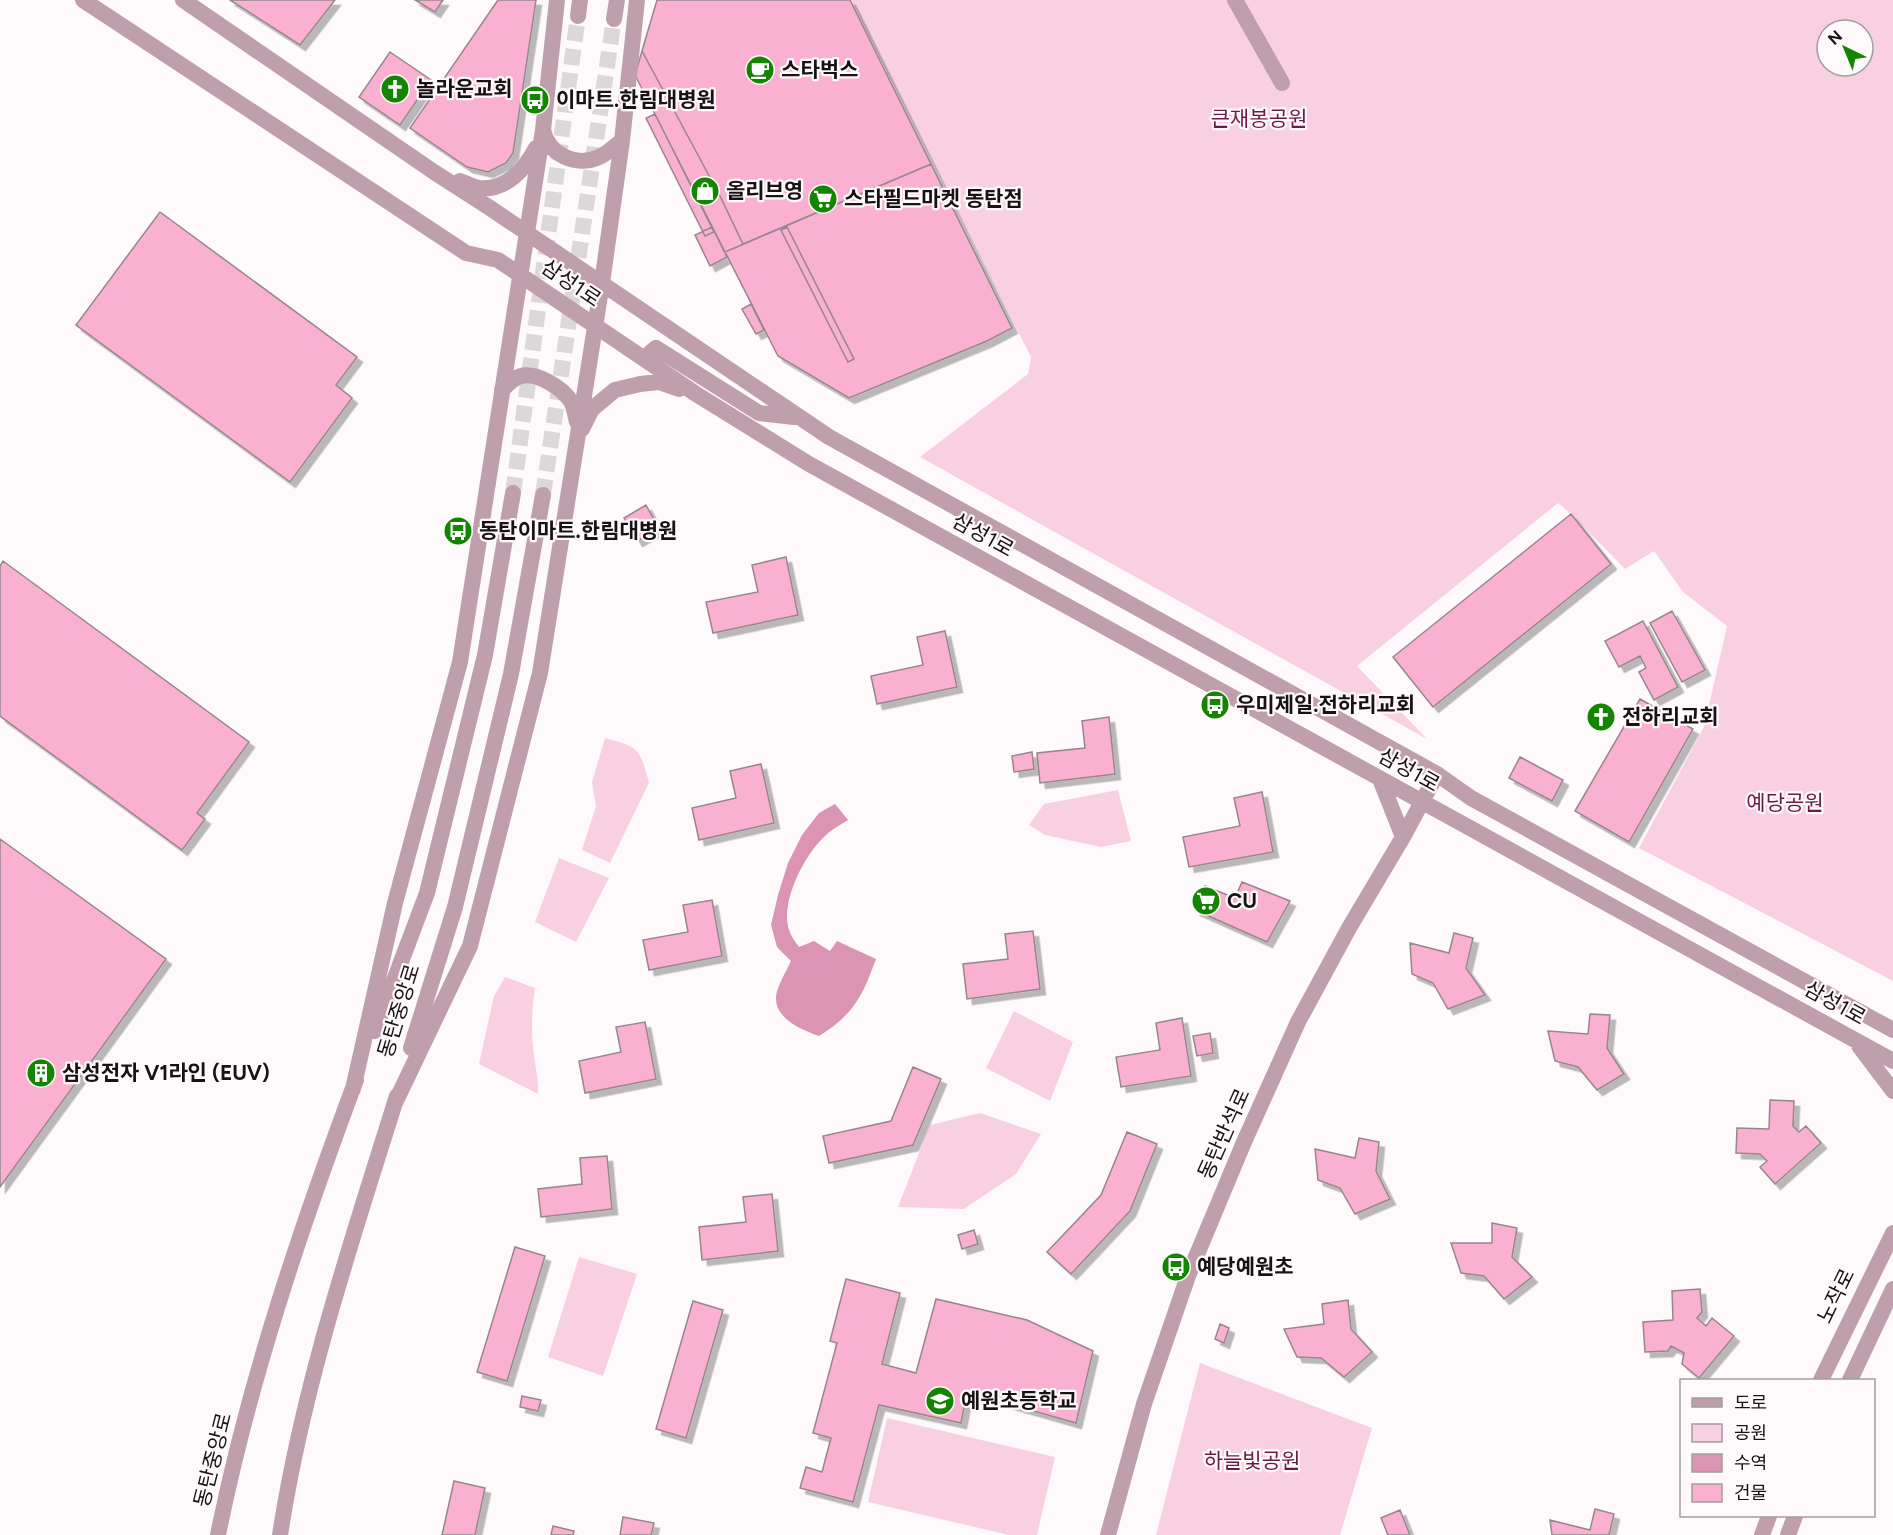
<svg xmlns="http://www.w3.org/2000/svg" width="1893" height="1535" font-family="Figtree,'Noto Sans KR',sans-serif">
<defs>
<filter id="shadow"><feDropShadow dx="5.5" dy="5.5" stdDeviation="0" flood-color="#0004"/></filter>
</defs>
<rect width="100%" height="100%" fill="#fefafb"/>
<path fill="#f9d0e1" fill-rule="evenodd" d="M851 0H1893V981L1639 848 1704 727 1727 626 1683 592 1654 551 1625 569 1571 514 1558 503 1357 666 1427 739 920 457 1028 374 1031 357ZM1827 30H1863V66H1827Z
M605 738C639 747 640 748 649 783L610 863 582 850 596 806 592 782Z
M1118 790 1131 841 1101 847 1045 835 1029 825 1044 804Z
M559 858 609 878 576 942 535 922Z
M505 977 535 988C532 1008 531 1026 533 1046 534 1063 539 1077 538 1094L479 1064 494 996Z
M1014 1011 1073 1042 1050 1101 986 1068Z
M980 1113 1041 1134 1016 1174 964 1209 898 1207 930 1125Z
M579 1257 637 1274 603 1376 548 1357Z
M1200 1363 1372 1428 1340 1535H1156Z
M887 1418 1055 1457 1037 1535H1009L868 1502Z"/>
<path fill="#db94b3" d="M835 804 848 820C840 825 831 830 825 836 805 854 782 899 788 926 790 935 794 940 799 947L814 941 830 951 837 941 876 959C862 997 854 1014 819 1036 802 1030 775 1019 776 997 777 986 786 972 791 961L777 947 771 925 778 895 788 863 802 835 819 813Z"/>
<path fill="#fab0d0" stroke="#98868d" stroke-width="1.5" filter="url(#shadow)" d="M230 0H335L300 45Z
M415 0H443L435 12Z
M498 0H536L513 153 506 163 488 172 467 167 410 128Z
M657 0H850L1012 328 987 341 849 398 778 356 635 75Z
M657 0H850L931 164 725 252 635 75Z
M657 0H850L931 164 743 244 720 196 642 51Z
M390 52 431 80 400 125 359 97Z
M655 114 714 232 705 236 646 118Z
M160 212 357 357 336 385 352 398 290 482 76 325Z
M712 227 727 257 710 266 695 235Z
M787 227 854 359 848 362 781 230Z
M751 304 764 330 756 334 742 309Z
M646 505 659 529 637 541 624 518Z
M1571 514 1611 564 1433 707 1393 657Z
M786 557 798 615 713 633 706 602 758 592 752 565Z
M3 561 249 742 197 813 205 819 182 850 0 716V566Z
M1672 611 1705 670 1682 682 1650 623Z
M1643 621 1678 687 1654 700 1639 672 1646 668 1640 656 1619 667 1605 641Z
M945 631 957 687 877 704 871 676 923 665 917 637Z
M1640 699 1693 729 1629 842 1575 811Z
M1109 717 1115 774 1040 783 1037 753 1085 748 1082 721Z
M1032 752 1034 769 1014 772 1012 756Z
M1520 757 1563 780 1552 801 1509 778Z
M761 764 774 823 699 840 692 808 736 798 730 771Z
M1262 792 1273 852 1189 867 1183 837 1240 826 1234 798Z
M0 839 166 959 0 1187Z
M1242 882 1290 901 1267 942 1195 910 1205 886 1235 898Z
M712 900 722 956 649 970 643 940 688 932 683 905Z
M1033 931 1040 989 967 999 963 964 1008 959 1005 934Z
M1454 933 1473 938 1466 968 1485 995 1448 1009 1433 983 1412 974 1410 943 1449 953Z
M1590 1014 1610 1015 1607 1048 1624 1074 1597 1090 1578 1067 1555 1061 1548 1031 1588 1034Z
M1182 1018 1191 1076 1121 1087 1116 1057 1160 1050 1156 1023Z
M645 1022 656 1079 585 1093 579 1061 621 1052 616 1027Z
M1210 1033 1213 1053 1197 1056 1193 1036Z
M913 1067 941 1079 913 1145 829 1163 823 1136 891 1121Z
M1770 1100 1794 1101 1793 1126 1799 1132 1806 1126 1821 1143 1775 1184 1760 1167 1767 1161 1760 1154 1736 1153 1737 1128 1769 1129Z
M1127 1132 1157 1144 1130 1211 1071 1274 1047 1252 1101 1195Z
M1359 1138 1379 1142 1376 1171 1390 1199 1355 1214 1340 1188 1318 1180 1315 1149 1355 1158Z
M607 1156 612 1209 541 1217 538 1189 582 1184 580 1158Z
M772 1194 778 1251 702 1260 699 1227 746 1222 743 1197Z
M1492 1223 1517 1228 1512 1257 1532 1277 1504 1299 1484 1276 1461 1273 1451 1243H1492Z
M974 1230 978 1244 962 1249 958 1235Z
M515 1247 545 1256 507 1381 477 1372Z
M846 1279 900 1293 882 1364 916 1373 936 1299 1027 1320 1093 1351 1076 1423 967 1392 961 1423 879 1405 853 1502 800 1488 806 1467 822 1472 831 1438 813 1433 837 1343 830 1341Z
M1700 1289 1702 1312 1697 1318 1706 1326 1712 1318 1734 1336 1699 1378 1682 1364 1684 1353 1671 1346 1668 1351 1645 1352 1643 1322 1673 1320 1672 1291Z
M1348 1300 1351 1329 1372 1352 1344 1377 1321 1358 1297 1357 1284 1329 1324 1324 1322 1304Z
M693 1301 723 1310 686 1438 656 1429Z
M1220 1324 1229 1328 1224 1343 1215 1339Z
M522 1396 541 1400 538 1411 520 1407Z
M454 1481 485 1488 475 1535H442Z
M1595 1509 1614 1514 1609 1535H1552L1550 1520 1590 1530Z
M1400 1510 1410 1535H1388L1381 1518Z
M623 1517 654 1523 651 1535H620Z
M553 1526 574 1531 573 1535H551Z"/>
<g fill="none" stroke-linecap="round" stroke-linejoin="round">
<path stroke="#dcd7d8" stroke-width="16" stroke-dasharray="16 8" stroke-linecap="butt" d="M513 493 578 16
M543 495 614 19"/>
<path stroke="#c09fad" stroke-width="16" d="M83 0 466 253 498 260 696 394 809 464 1893 1061
M183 0 434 172 490 208 829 437 1437 774 1471 798 1893 1030
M1235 0 1282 83
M578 16 580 0
M614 19 617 0
M543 130C548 154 576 168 599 157 607 154 614 146 622 141
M460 181C466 183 473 187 479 188 506 191 525 169 536 148
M653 365 650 353 656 348 759 413 794 417
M502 390C507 385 513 378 521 376 536 372 561 387 570 400 574 405 575 415 577 422
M582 429 592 409 615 390 640 384 659 382 679 389
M1380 779 1403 837
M375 1031 427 893 485 655 513 493
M1859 1046 1893 1091
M411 1048 455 907 511 674 543 495
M353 1089 395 903 460 662 543 130 557 0
M394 1105 470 946 540 673 602 283 622 141 637 0
M1821 1380 1893 1233
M1850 1380 1893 1289
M218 1535C249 1381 301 1227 356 1080
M280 1535C303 1385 352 1240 397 1096
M1108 1535 1144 1404 1188 1276 1244 1142 1298 1022 1349 928 1403 837 1437 774
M1762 1535 1769 1516
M1788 1535 1795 1516"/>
</g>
<defs>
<g id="cafe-disc" transform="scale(1.5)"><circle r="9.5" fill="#138500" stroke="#fefafb"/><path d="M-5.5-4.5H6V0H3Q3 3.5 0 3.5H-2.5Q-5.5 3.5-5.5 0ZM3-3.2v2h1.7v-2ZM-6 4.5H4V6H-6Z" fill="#fff"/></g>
<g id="church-disc" transform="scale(1.5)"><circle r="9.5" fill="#138500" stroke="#fefafb"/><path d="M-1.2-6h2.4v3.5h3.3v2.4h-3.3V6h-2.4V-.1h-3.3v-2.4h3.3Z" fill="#fff"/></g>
<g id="bus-disc" transform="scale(1.5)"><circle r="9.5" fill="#138500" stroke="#fefafb"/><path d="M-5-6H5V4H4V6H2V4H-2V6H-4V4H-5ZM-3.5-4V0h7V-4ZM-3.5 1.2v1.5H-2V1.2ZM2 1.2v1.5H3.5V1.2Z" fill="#fff"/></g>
<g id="shop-disc" transform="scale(1.5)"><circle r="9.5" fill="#138500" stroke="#fefafb"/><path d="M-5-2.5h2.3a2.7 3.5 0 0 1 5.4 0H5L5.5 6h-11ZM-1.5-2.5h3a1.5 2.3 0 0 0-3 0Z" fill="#fff"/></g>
<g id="supermarket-disc" transform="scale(1.5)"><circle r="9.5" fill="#138500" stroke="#fefafb"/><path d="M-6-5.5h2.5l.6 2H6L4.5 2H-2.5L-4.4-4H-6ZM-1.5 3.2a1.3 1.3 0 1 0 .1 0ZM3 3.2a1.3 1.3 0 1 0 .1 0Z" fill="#fff"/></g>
<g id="building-disc" transform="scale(1.5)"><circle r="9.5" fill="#138500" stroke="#fefafb"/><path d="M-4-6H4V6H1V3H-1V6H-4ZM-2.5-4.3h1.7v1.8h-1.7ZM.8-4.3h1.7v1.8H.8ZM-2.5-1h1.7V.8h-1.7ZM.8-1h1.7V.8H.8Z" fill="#fff"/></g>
<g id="school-disc" transform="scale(1.5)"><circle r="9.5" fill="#138500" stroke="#fefafb"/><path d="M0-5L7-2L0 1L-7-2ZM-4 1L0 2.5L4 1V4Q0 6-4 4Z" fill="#fff"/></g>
</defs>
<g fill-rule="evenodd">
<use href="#cafe-disc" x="760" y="70"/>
<use href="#church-disc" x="395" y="89"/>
<use href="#bus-disc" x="535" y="100"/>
<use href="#shop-disc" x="705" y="191"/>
<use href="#supermarket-disc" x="823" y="199"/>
<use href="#bus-disc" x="458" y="531"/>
<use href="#bus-disc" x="1215" y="705"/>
<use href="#church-disc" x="1601" y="717"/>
<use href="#supermarket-disc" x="1206" y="901"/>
<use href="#building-disc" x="41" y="1073"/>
<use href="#bus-disc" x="1176" y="1267"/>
<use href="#school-disc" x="940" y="1401"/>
</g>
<g text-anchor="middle" stroke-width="4.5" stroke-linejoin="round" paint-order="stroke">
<g font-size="21" font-weight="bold" fill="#191215" stroke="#fefafb" text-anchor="start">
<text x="781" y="77">스타벅스</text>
<text x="416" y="96">놀라운교회</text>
<text x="556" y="107">이마트.한림대병원</text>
<text x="726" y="198">올리브영</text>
<text x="844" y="206">스타필드마켓 동탄점</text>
<text x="479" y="538">동탄이마트.한림대병원</text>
<text x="1236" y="712">우미제일.전하리교회</text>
<text x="1622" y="724">전하리교회</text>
<text x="1227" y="908">CU</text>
<text x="62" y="1080">삼성전자 V1라인 (EUV)</text>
<text x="1197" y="1274">예당예원초</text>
<text x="961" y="1408">예원초등학교</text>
</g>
<g font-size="21" fill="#6c1947" stroke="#fefafb">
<text x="1259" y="126">큰재봉공원</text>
<text x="1785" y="810">예당공원</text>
<text x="1252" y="1468">하늘빛공원</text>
</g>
<g font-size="21" fill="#191215" stroke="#fefafb">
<text transform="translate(571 283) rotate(34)" y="7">삼성1로</text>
<text transform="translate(983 535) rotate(29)" y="7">삼성1로</text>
<text transform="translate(1409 770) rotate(29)" y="7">삼성1로</text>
<text transform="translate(1835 1003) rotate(29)" y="7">삼성1로</text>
<text transform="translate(399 1011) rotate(-73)" y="7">동탄중앙로</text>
<text transform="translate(1224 1134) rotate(-66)" y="7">동탄반석로</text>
<text transform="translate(1836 1296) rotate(-64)" y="7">노작로</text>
<text transform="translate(213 1460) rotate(-76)" y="7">동탄중앙로</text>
</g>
</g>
<rect x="1680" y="1379" width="195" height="138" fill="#fefafb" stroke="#a29d9f" stroke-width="1.5"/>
<rect x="1692" y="1398" width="30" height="9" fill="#c09fad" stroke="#a29d9f" stroke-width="1.5"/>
<text x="1734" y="1409" font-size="18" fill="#191215">도로</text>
<rect x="1692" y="1424" width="30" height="18" fill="#f9d0e1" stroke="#a29d9f" stroke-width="1.5"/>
<text x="1734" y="1439" font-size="18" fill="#191215">공원</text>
<rect x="1692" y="1454" width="30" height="18" fill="#db94b3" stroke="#a29d9f" stroke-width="1.5"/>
<text x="1734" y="1469" font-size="18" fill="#191215">수역</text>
<rect x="1692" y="1484" width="30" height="18" fill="#fab0d0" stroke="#a29d9f" stroke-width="1.5"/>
<text x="1734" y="1499" font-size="18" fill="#191215">건물</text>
<g transform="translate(1845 48) rotate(317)"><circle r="28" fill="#fefafb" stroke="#a29d9f" stroke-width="1.5"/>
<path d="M0-4.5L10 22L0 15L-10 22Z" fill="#138500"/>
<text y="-9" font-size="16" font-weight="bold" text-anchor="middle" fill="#191215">N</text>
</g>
</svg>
